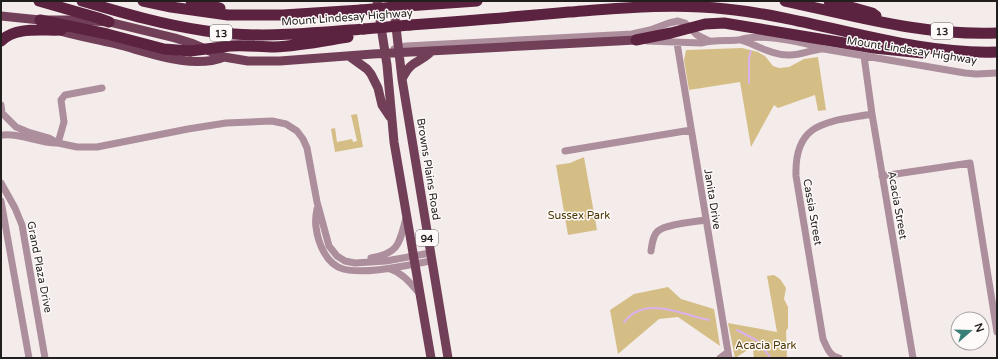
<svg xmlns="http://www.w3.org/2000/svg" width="998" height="359" font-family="'Varela Round',sans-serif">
<rect width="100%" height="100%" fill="#f4eceb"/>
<path fill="#d5be86" d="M742 48 758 52 765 56 773 66 779 68 789 67 804 59 818 57 826 110 818 111 815 95 778 108 774 105 751 147 740 82 689 90 684 60 686 50Z
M357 114 363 147 335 152 331 129 335 128 337 142 352 139 353 142 357 141 351 115Z
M584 157 597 230 568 235 556 165 570 163Z
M774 275 780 279 786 288 784 299 788 307V328L786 331 787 358H754L753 350 751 348 735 358 728 323 777 332 767 276Z
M668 287 681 299 714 309 720 346 678 317 659 319 618 354 610 310 634 294Z"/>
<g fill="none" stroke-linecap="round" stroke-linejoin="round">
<path stroke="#dcb1eb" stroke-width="2" d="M749 83V58L751 51
M624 322C627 319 631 314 636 312 657 301 687 316 709 320
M737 330 756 340 771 358"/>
<path stroke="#ad8e9c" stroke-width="7" d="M741 40C756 45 774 56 790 55 801 55 811 50 822 49
M647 41 701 43C713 40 726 41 738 40 742 40 744 38 747 38 768 35 804 42 824 49L965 73 976 74 997 73
M677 43 729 358
M394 49 406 46 632 34 650 30 669 23 678 21 685 23 697 35 709 41
M864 56 872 114 913 358
M1 105 2 113
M1 112 16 127 28 132 49 138 58 143 77 147H97L188 129 226 123 272 121 286 124 297 131 303 139 307 148 317 202 329 246 337 256 345 261 355 263 386 261 430 253
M3 135C21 133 38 143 56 143
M58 143 64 122 61 100 65 95 102 88
M565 151 691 130
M882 176 970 163 997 332
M1 183 15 208 22 225 45 358
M1 201 29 358
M317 209C316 214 315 221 316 227 318 243 326 264 343 269 365 275 408 265 431 261
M651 251C652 244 653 235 658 231 666 224 695 222 705 220
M371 258C400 253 399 243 406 218
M390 269C403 273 411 284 420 294
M720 358 728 352
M839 358C829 356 827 347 823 339L796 176C794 121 828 122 872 114"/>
<path stroke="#723f58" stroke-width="9" d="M377 1 387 65 394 142 431 358
M393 1 402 79 448 358
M1 16 40 20H75L109 22 175 38 191 43 224 57 248 61H280L373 54 636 40
M57 30C76 36 96 39 116 44 148 52 192 70 224 57
M349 56 367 69 371 74 378 88 382 105 390 117
M402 79C412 59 417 65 431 52"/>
<path stroke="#5c2341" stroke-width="11" d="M39 1 98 18 109 22
M82 1C123 13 164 25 206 31 258 39 311 33 364 29
M143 1 171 7 228 15H283L361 10
M191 1 220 8
M785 1C855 16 924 36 997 33
M829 1 872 13 876 16
M407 6 477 1
M40 20 107 34 164 49 190 51
M410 25C463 21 516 17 569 12 622 8 674 3 726 9 817 18 905 55 997 52
M636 40 671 33 705 24 724 23 874 48 923 53
M1 41C16 26 42 31 61 30
M222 47C239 44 257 47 274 47 299 46 323 41 348 37"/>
<path stroke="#5c2341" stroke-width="11" d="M361 10 407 6
M364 29 410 25
M190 51 222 47"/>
</g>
<g text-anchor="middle" stroke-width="3" stroke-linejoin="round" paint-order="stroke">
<g fill="#fffafa" stroke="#646060" stroke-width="1">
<rect x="931" y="23" width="22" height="16" rx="3"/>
<rect x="210" y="25" width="22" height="16" rx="3"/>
<rect x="416" y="230" width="22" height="16" rx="3"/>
</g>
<g font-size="10" font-weight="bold" fill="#211e1e">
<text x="942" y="35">13</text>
<text x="221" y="37">13</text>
<text x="427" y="242">94</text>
</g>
<g font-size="11" fill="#211e1e" stroke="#fffafa">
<text transform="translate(347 17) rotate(-4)" y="4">Mount Lindesay Highway</text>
<text transform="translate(912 50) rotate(9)" y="4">Mount Lindesay Highway</text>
<text transform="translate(429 169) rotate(81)" y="4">Browns Plains Road</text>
<text transform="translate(713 199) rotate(81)" y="4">Janita Drive</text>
<text transform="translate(898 205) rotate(80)" y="4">Acacia Street</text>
<text transform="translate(813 212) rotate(80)" y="4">Cassia Street</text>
<text transform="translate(40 267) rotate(79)" y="4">Grand Plaza Drive</text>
</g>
<g font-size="11" fill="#493600" stroke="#fffafa">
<text x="579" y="219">Sussex Park</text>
<text x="766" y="349">Acacia Park</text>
</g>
</g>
<rect width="998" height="359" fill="none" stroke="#211e1e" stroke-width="4"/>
<g transform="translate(970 331) rotate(70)"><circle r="19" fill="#fffafa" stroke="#a6a2a2"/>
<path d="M0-3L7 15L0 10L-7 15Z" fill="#397f77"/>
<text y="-6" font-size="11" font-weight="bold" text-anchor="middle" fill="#211e1e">N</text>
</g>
</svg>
